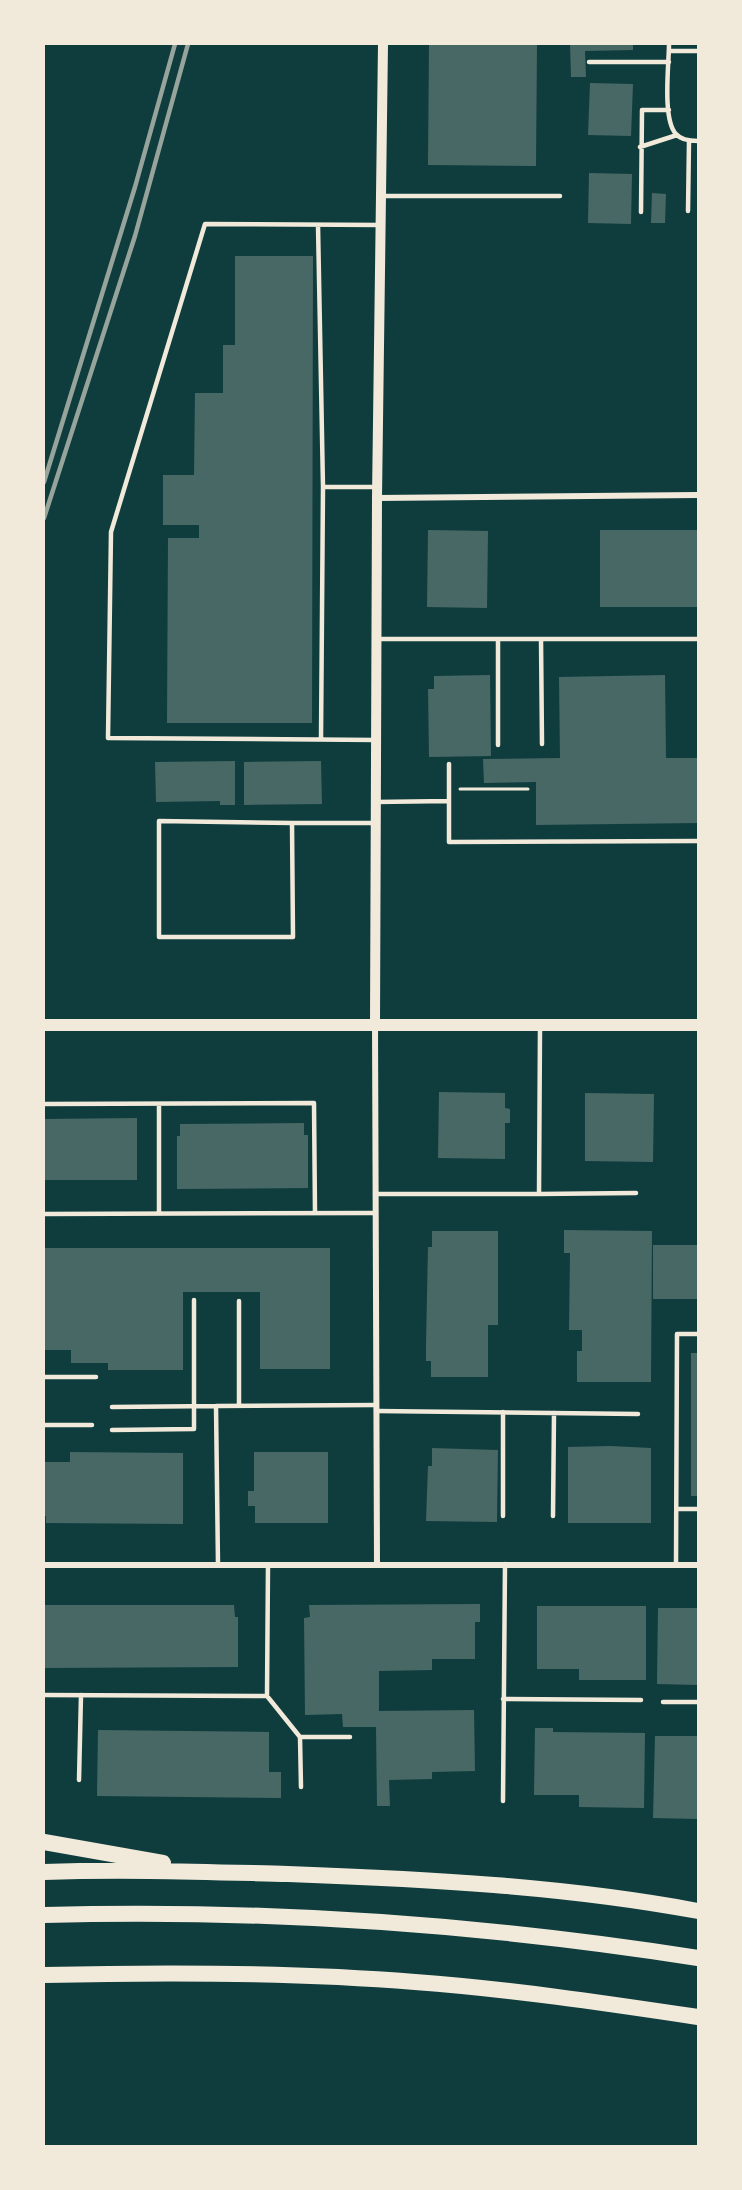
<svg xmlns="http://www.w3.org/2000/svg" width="742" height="2190" font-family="Jost,sans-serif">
<rect width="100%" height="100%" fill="#0f3d3e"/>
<path fill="#486865" d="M429 44H537L536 166 428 165Z
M570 44H633V50L585 51 586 77H571Z
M590 83 633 84 631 136 588 135Z
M589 173 632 174 631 224 588 223Z
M652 193 666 194 665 223H651Z
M235 256H313L312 723H167L168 538H199V525H163V475H194L195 393H223V345H235Z
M428 530 488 531 487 608 427 607Z
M600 530H698V607H600Z
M490 675 491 756 429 757 428 689H434V676Z
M665 675 666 758H698V823L536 825V782L484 783 483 759 560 758 559 677Z
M235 761V805H220V801L156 802 155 762Z
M321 761 322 804 244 805V762Z
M439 1092 505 1093V1108L510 1109V1123H505V1159L438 1158Z
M585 1093 654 1094 653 1162 585 1161Z
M137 1118V1180H44V1119Z
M304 1123V1135H308V1188L177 1189V1136H180V1124Z
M564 1230 652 1231 651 1382H577V1351H582V1330H569L570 1253H564Z
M432 1231H498V1325H488V1377H431V1361H426V1345L428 1247H432Z
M653 1245H698V1299H653Z
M44 1248H330V1369H260V1292H183V1370H108V1363H71V1350H44Z
M691 1353H698V1496H691Z
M610 1446 651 1448V1523H568V1447Z
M432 1448 498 1450 497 1522 426 1521 428 1466H432Z
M70 1452 183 1453V1524L46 1523V1516H44V1462H70Z
M254 1452H328V1523H255V1506H248V1491H254Z
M480 1604V1622H475V1659H432V1670L379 1671V1711L474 1710 475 1771 432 1772V1779L389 1780 390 1806H377L376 1727H343L342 1714 305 1715 304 1618 310 1617 309 1605Z
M44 1605H234L235 1617H238V1667L44 1668Z
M537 1606H646V1680H579V1669H537Z
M658 1608H698V1685L657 1684Z
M535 1728H553V1732L645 1733 644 1808 579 1807V1795H534Z
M98 1730 269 1732V1772H281V1798L97 1796Z
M655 1736H698V1819L653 1818Z"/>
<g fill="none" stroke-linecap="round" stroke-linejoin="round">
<path stroke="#f1e9da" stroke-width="3" d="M460 789H528"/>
<path stroke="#f1e9da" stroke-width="4.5" d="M669 44C669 64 662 119 676 134 681 140 691 141 698 141
M669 51H698
M589 62H669
M640 147 677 135
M381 196H560
M688 211 689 141
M641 212 642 110H669
M318 225 323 487 321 739
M323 487H377
M376 639H698
M541 639 542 744
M376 740 108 738 111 532 205 224 381 225
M498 745V639
M449 801V842L698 841
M375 802 449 801V764
M292 823 159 821V937H293L292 823H375
M540 1028 539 1194 636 1193
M44 1104 314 1103 315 1213
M159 1104V1213
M375 1194H539
M44 1214 375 1213
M239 1301V1406
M44 1377H96
M112 1407 216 1406
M376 1411 638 1414
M44 1425H92
M112 1430 194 1429V1300
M677 1509H698
M503 1516V1412
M553 1516 554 1413
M676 1564 677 1334H698
M218 1565 216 1406 376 1405
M44 1695 267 1696 268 1565
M267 1696 300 1737 301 1787
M503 1699 641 1700
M663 1702H698
M300 1737H350
M79 1780 81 1695
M503 1801 505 1564"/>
<path stroke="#f1e9da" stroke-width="6" d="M377 498 698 495
M375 1025 377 1564
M44 1565H698"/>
<path stroke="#f1e9da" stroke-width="10" d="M375 1024 377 498 383 44"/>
<path stroke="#f1e9da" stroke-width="12" d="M44 1025H698"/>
<path stroke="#f1e9da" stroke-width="16" d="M44 1842 163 1863
M44 1872C125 1869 207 1872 288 1874 425 1879 564 1886 698 1911
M44 1915C262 1909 482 1924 698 1958
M44 1975C167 1972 291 1972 415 1982 510 1989 604 2003 698 2017"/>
<path stroke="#97a49c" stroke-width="4.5" d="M44 482 135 187 175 44
M44 518 135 236 188 44"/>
</g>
<rect width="742" height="2190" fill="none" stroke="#f1e9da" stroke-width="90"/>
</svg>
